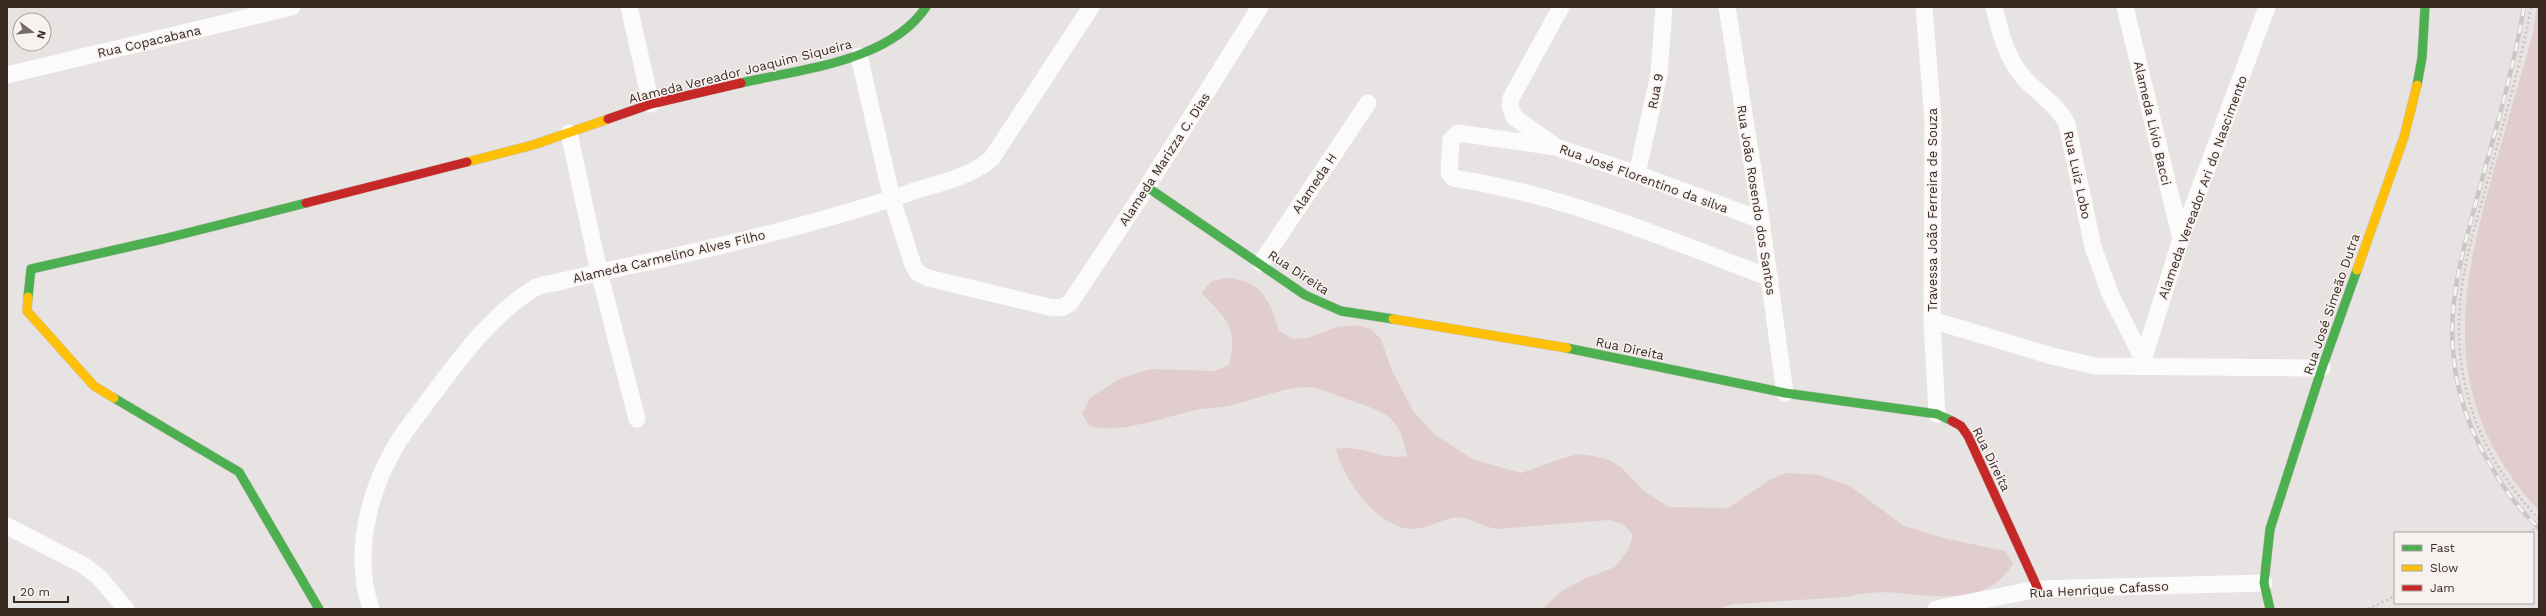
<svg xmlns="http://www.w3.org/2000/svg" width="2546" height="616" font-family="'Work Sans',sans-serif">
<rect width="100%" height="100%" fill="#e8e3e3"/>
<path fill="#e1ccce" d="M2537 7H2539V511C2416 377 2474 248 2515 95 2523 67 2534 37 2537 7Z
M1227 278C1263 281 1269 300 1279 331L1293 339 1308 338 1337 327 1355 325 1371 329 1381 339 1392 371 1414 412 1434 434 1472 459 1521 473 1563 458 1579 454 1593 456 1609 460 1622 468 1644 491 1669 507 1728 508 1771 479 1786 473 1819 475 1850 486 1904 526 1947 539 2005 551 2013 563C1991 605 1937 597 1898 593 1881 591 1862 593 1846 597L1734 604 1717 609H1542L1562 591 1586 578 1615 567 1628 550 1633 535 1623 524 1609 520 1497 529C1483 527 1469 517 1457 517 1441 519 1428 529 1412 529 1377 528 1344 480 1336 449 1363 444 1380 461 1407 456 1400 420 1391 414 1358 403 1344 399 1318 386 1306 387 1280 388 1256 400 1232 405 1222 408 1212 407 1202 409 1168 415 1122 435 1089 426L1082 413 1090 398 1119 379 1151 369 1215 371 1229 365C1239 328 1226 318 1201 293L1212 281Z"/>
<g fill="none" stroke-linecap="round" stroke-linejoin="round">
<g stroke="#c8c1bf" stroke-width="10">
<path id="fast" d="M741 83C801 69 889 62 926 7
M2417 85 2422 58 2425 7
M1147 187 1305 295 1341 311 1393 319
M28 297 31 269 163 239 306 203
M1567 348 1785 393 1937 414 1952 421
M114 398 239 472 319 609
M2270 609 2264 583 2270 529 2322 368 2357 270"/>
</g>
<g stroke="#c8c1bf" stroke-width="10">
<path id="slow" d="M467 162 533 145 608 119
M2357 270 2404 137 2417 85
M28 297 27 311 94 386 114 398
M1393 319 1567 348"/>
</g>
<g stroke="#c8c1bf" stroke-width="10">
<path id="jam" d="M608 119 651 104 741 83
M306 203 467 162
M1952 421 1961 426 1968 436 2038 589"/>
</g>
<path stroke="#c8c2c0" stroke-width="2.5" stroke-dasharray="2 3" stroke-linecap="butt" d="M2531 7C2520 69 2501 130 2485 191 2475 225 2465 259 2461 294 2451 381 2479 456 2539 519
M2529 533 2539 525
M2368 609 2395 596"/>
<path stroke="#fcfbfb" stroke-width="17" d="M629 7 651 104
M1561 7 1511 98 1510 106 1514 117 1556 147 1637 174 1761 220
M1727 7 1761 220 1785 393
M1924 7 1933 121 1932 320 1937 414
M1994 7C2000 32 2006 57 2023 77 2038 94 2057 104 2067 124L2093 247 2111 296 2142 357
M2125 7 2181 239
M859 56 892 199 913 265 918 273 928 278 1053 308 1063 307 1070 303 1147 187 1260 7
M7 75 292 7
M569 133 599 272 637 419
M1556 147 1458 133 1451 140 1449 173 1453 178C1563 195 1666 238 1770 278
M1637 174 1659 74 1664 7
M1261 263 1368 103
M1932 320 2052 356 2095 366 2322 368
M2142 363 2181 239 2267 7
M7 526 83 565 98 576 126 609
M371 609C350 547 373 473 412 422 448 376 482 321 533 289 540 284 550 284 558 282 583 276 608 270 634 265 729 245 825 222 917 190 943 182 972 176 992 158L1091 7
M1936 609 2038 589 2264 583"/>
<use href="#fast" stroke="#4caf50" stroke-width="9"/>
<use href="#slow" stroke="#ffc107" stroke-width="9"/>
<use href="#jam" stroke="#c62828" stroke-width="9"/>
<g stroke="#cac7c6" stroke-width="4.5">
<path id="rail" d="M2524 7C2514 67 2497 125 2481 183 2467 237 2448 294 2453 350 2456 392 2469 430 2491 466 2504 489 2519 510 2539 528"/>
</g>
<use href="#rail" stroke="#f7f1f0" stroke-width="3" stroke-dasharray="9" stroke-linecap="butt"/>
</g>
<g text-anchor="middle" stroke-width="3" stroke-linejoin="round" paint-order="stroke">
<g font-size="13" fill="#3a2a21" stroke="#f7f1f0">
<text transform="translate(149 41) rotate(-13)" y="5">Rua Copacabana</text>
<text transform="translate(740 71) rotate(-14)" y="5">Alameda Vereador Joaquim Siqueira</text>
<text transform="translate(1655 91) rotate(-79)" y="5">Rua 9</text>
<text transform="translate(2153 123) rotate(77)" y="5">Alameda Lívio Bacci</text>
<text transform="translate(1164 159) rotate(-57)" y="5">Alameda Marizza C. Dias</text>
<text transform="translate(2078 175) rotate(78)" y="5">Rua Luiz Lobo</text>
<text transform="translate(1644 178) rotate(20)" y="5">Rua José Florentino da silva</text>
<text transform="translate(1314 183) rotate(-56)" y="5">Alameda H</text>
<text transform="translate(2202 187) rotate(-70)" y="5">Alameda Vereador Ari do Nascimento</text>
<text transform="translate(1757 200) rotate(81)" y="5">Rua João Rosendo dos Santos</text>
<text transform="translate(1932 210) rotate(-90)" y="5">Travessa João Ferreira de Souza</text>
<text transform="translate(669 256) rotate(-13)" y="5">Alameda Carmelino Alves Filho</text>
<text transform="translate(1299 272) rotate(33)" y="5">Rua Direita</text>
<text transform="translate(2331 304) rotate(-71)" y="5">Rua José Simeão Dutra</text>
<text transform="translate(1630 348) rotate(12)" y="5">Rua Direita</text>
<text transform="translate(1992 459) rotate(64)" y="5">Rua Direita</text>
<text transform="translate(2099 589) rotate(-3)" y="5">Rua Henrique Cafasso</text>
</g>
</g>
<rect width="2546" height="616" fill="none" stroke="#3a2a21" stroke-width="16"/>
<rect x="2394" y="532" width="140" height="72" fill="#f7f1f0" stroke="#aba19d"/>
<rect x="2402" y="545" width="20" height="6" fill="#4caf50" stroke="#aba19d"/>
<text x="2430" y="552" font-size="12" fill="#3a2a21">Fast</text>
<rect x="2402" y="565" width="20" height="6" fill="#ffc107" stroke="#aba19d"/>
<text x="2430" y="572" font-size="12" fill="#3a2a21">Slow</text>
<rect x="2402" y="585" width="20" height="6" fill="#c62828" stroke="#aba19d"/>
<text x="2430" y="592" font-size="12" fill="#3a2a21">Jam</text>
<g transform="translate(32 32) rotate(106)"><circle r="19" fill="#f7f1f0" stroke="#aba19d"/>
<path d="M0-3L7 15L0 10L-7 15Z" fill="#776b65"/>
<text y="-6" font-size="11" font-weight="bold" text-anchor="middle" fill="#3a2a21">N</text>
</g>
<path d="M14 596v6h54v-6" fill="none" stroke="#3a2a21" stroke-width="2"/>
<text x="20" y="596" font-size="12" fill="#3a2a21" stroke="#f7f1f0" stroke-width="3" paint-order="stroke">20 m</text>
</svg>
